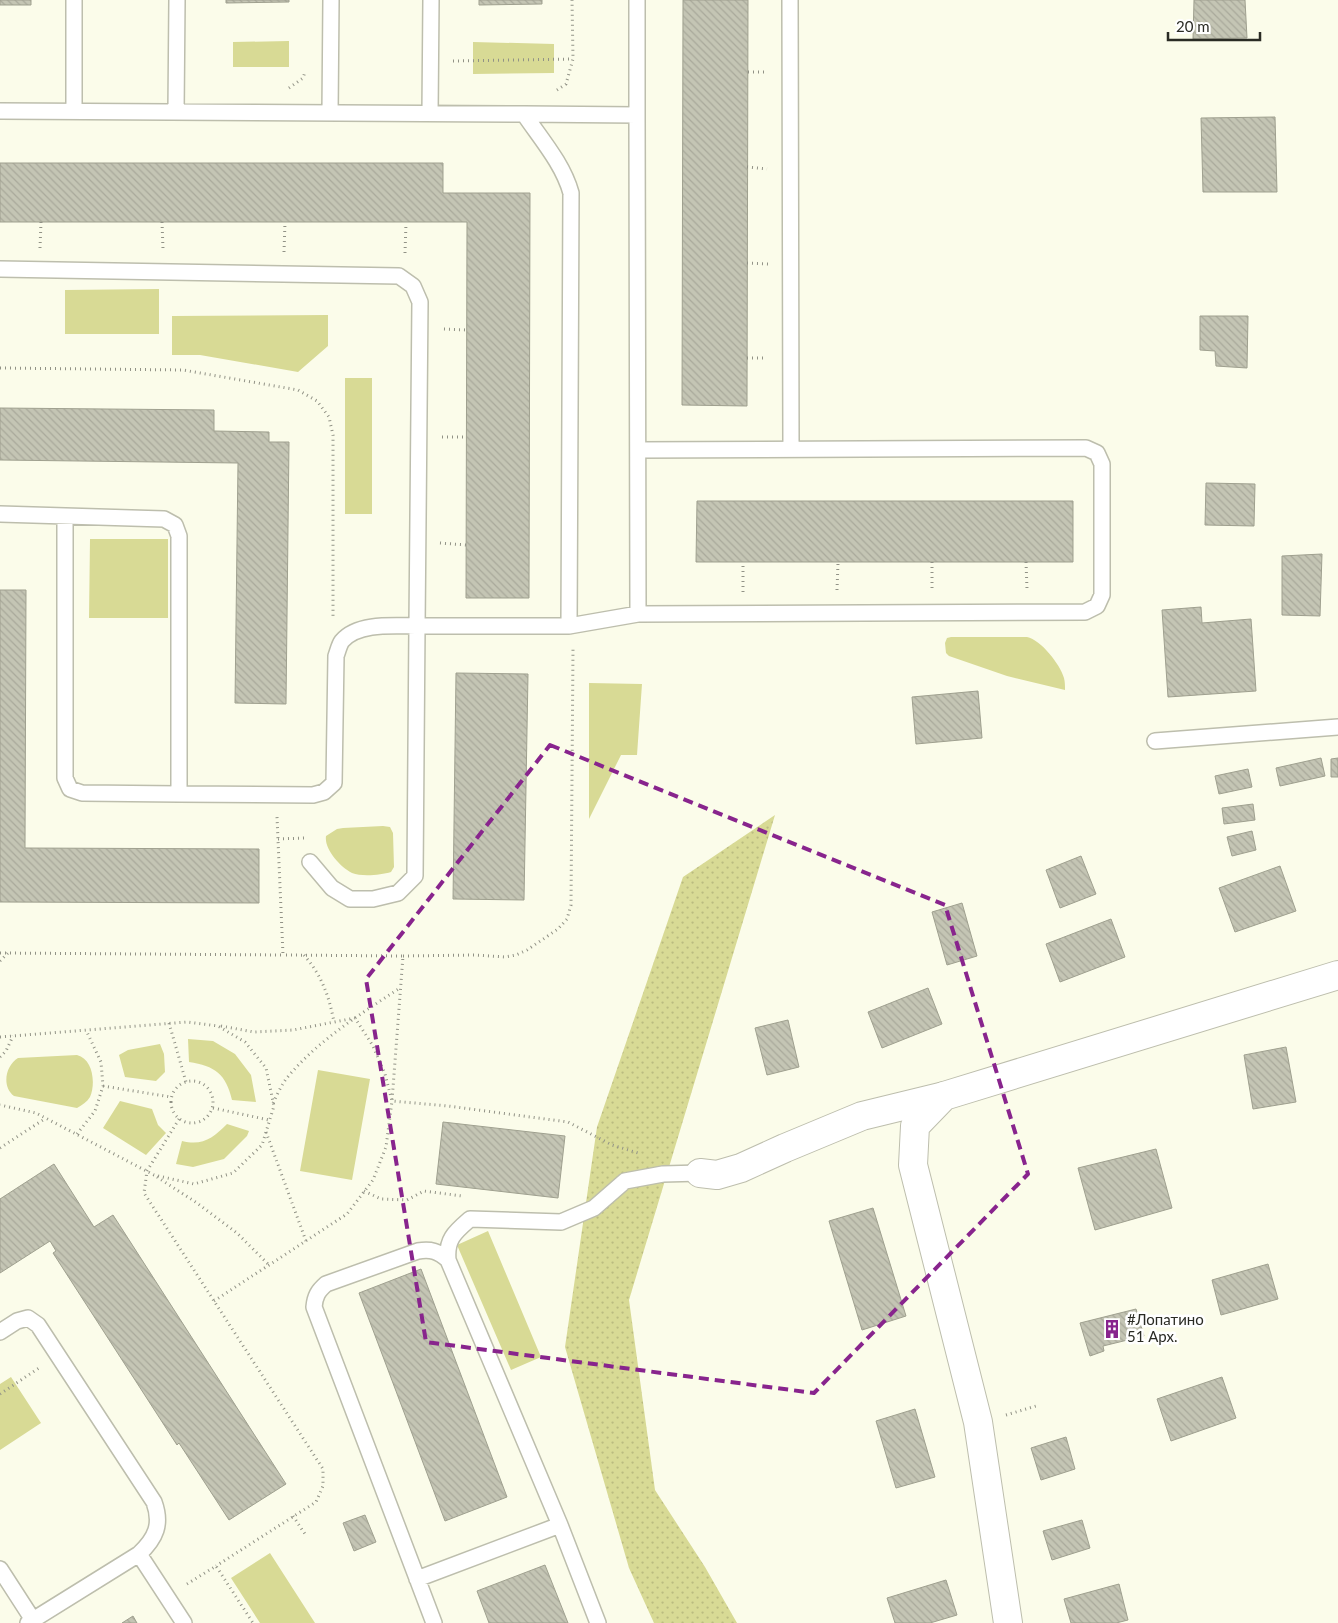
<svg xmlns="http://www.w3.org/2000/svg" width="1338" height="1623" font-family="Lato,sans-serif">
<defs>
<pattern id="grass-dots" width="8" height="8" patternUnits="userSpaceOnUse" patternTransform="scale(1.25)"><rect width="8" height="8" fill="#d8da95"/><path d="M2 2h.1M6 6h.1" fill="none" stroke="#babb80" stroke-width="1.8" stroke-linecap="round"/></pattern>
<pattern id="building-back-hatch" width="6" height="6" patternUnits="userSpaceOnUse" patternTransform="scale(1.25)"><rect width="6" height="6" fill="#c4c5b4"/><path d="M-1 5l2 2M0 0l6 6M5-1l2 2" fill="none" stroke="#a9a99b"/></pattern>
</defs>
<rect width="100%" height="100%" fill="#fbfcea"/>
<path fill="url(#grass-dots)" d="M775 815 629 1300 655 1490 705 1567 737 1623H654L629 1568 565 1347 597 1127 683 877Z"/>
<path fill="#d8da95" d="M289 41V67H233V42Z
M473 42 554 44V73L473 74Z
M159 289V334H65V290Z
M328 315V346L298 372 200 355H172V316Z
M345 378H372V514H345Z
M90 539H168V618H89Z
M951 637H1027C1041 640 1060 664 1064 678 1065 682 1065 686 1065 690L1007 676 949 656 946 653 945 643 947 638Z
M589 683 642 684 637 755H621L589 819Z
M383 826 390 827 393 833 394 867 391 872C381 875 362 877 352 873 340 867 324 849 326 836L337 829 343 828Z
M188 1039 213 1041 235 1054 251 1075 256 1102 232 1100C226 1074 215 1066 189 1062Z
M160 1044 164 1054 165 1072 156 1081 125 1077 119 1055 128 1050Z
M77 1055C93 1059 96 1083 90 1097 87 1102 82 1105 77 1108L14 1096C1 1086 6 1065 18 1058Z
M318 1070 370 1079 352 1180 300 1171Z
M120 1101 152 1109 158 1125 166 1133 146 1155 103 1128Z
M227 1124 249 1131 247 1136 224 1159 193 1167 176 1164 182 1141C203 1146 213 1138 227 1124Z
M488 1231 541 1357 511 1370 457 1245Z
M11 1377 41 1423 0 1450V1384Z
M270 1553 315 1623H260L231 1578Z"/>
<path fill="url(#building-back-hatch)" stroke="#9fa08f" d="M0 0H31V5H0Z
M226 0H289V2L226 3Z
M479 0H542V4L479 5Z
M683 0H748L747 406 682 405Z
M1194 0H1245L1247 38 1193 39Z
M1275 117 1277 192H1203L1201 118Z
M0 163H443V193H530L529 598H466L467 222H0Z
M1200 316H1248L1247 368 1216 366 1215 351 1200 350Z
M0 408 214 410V431L269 432V442H289L286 704 235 703 238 463 0 460Z
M1206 483 1255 484 1254 526 1205 525Z
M697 501H1073V562H696Z
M1322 554 1320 616 1282 615V556Z
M0 590H26L25 848 259 849V903L0 902Z
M1201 607 1202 623 1251 619 1256 691 1168 697 1162 610Z
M456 673 528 674 524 900 453 899Z
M978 691 982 738 916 744 912 697Z
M1321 758 1325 776 1280 786 1276 768Z
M1338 758V777H1331V759Z
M1248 769 1252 787 1219 794 1215 776Z
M1253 804 1255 820 1224 824 1222 808Z
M1252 831 1256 850 1232 856 1227 837Z
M1081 856 1096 894 1060 908 1046 870Z
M1280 866 1296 911 1235 932 1219 888Z
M962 903 977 956 947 965 932 912Z
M1111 919 1125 957 1060 982 1046 944Z
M928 988 942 1024 882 1048 868 1012Z
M788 1020 799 1067 767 1075 755 1028Z
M1286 1047 1296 1102 1253 1109 1244 1055Z
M443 1122 565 1136 558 1198 436 1184Z
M1156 1149 1172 1208 1095 1230 1078 1168Z
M54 1164 94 1227 113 1215 286 1484 229 1520 179 1443 177 1445 53 1253 56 1251 50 1241 0 1273V1199Z
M873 1208 906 1316 862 1330 829 1221Z
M1268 1264 1278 1299 1221 1315 1212 1280Z
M421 1269 507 1497 445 1521 359 1293Z
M1136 1309 1144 1336 1103 1346 1104 1351 1090 1356 1080 1323Z
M1222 1377 1236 1418 1171 1441 1157 1399Z
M915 1409 935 1477 896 1488 876 1421Z
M1066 1437 1075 1469 1041 1480 1031 1448Z
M365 1515 376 1542 354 1551 343 1523Z
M1082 1520 1090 1548 1052 1560 1043 1531Z
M545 1565 568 1623H489L477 1591Z
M946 1580 957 1615 930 1623H895L887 1598Z
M1119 1584 1128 1620 1116 1623H1071L1064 1599Z
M133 1616 137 1623H122Z"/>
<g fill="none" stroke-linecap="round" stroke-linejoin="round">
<g stroke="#bdbead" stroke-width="18">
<path id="lane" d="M74 0V111
M790 0 791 449
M0 111 524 114C541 139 563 164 571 193L569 626H417L415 876 398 893 373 899H350L332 888 310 862
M176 112 177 0
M330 113 331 0
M430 113 431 0
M524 114 637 115V0
M0 269 399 276 413 286 420 302 417 626C395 626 358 622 342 641 339 645 338 651 336 656L334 783 324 792 313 795 179 794V536L175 525 164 519 0 514
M638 450 1086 448 1097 453 1102 464V595L1097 606 1085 612 638 614
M65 516V778L70 789 82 793 179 794
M569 626 638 614 637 115
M1155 741 1338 727
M448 1260C446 1239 455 1232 470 1219L561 1222 594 1208 625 1181 663 1174 700 1173
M0 1332 17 1321 28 1318 38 1325 154 1502C162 1524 156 1538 139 1554L28 1623
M139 1554 184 1623
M0 1569 33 1620
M417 1579 560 1525
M434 1623 314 1307C315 1296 318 1291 326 1284L418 1251C431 1249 438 1251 448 1260L560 1525 598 1623"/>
</g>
<g stroke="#bdbead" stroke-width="30">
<path id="street" d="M1008 1623 978 1422 913 1165 915 1126 944 1096 1338 975"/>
</g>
<g stroke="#bdbead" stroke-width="30">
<path id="secondary" d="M700 1173 717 1175 741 1168 785 1148 862 1116 944 1096"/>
</g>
<path stroke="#919286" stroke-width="3" stroke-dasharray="1 4" stroke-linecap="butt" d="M453 61 573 59
M748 72H768
M289 88 303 78 305 72
M557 90 566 84 573 59 572 0
M747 167 767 169
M162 222 163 249
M40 248 41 222
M284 252 285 222
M405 253 406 223
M747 263 769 264
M444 329 467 330
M747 358H767
M0 368 183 370 298 390 317 401 329 417 333 435V617
M442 437H467
M440 543 466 545
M932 562V589
M1026 562 1027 589
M837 590 838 563
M743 592V562
M278 839 304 838
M0 953 283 955 277 817
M304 955C322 976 329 996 334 1022
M403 956 476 955 505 957 516 955 527 950 558 929 567 919 571 905 573 649
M0 961 8 953
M169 1023 186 1082
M221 1026 254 1032 293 1030 355 1018 373 1046 385 1074 392 1101 448 1106 568 1122 612 1145 638 1153
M0 1037 187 1022 218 1026 245 1042 266 1068 274 1106 262 1145 233 1173 194 1184 154 1175 36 1113 0 1105
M0 1057 6 1051 13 1036
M171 1102a21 21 0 1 1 42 0a21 21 0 1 1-42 0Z
M103 1086 171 1097
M273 1103C277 1095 281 1086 286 1079 317 1041 359 1015 400 988
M213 1108 269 1120
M179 1119 147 1171 144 1193 323 1469V1486L316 1502 216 1566
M266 1132 306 1241
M77 1134 95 1111 103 1086 101 1062 86 1030
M0 1148 46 1118
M157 1177 197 1203 237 1233 269 1265
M364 1191 381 1199 407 1200 424 1191 462 1196
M214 1301 347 1214 373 1180 386 1147 392 1101 403 956 283 955
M0 1394 39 1368
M1006 1415 1036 1406
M293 1516 305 1534
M187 1584 216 1566 253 1623"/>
<use href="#lane" stroke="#fff" stroke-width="15"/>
<use href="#street" stroke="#fff" stroke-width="28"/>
<use href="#secondary" stroke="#fff" stroke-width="28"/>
</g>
<path fill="none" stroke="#88248d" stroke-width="4" stroke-dasharray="10 6" stroke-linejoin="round" d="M550 745 945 905 1028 1174 814 1393 426 1342 366 979Z"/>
<defs>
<g id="building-bare" transform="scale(1.5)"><path d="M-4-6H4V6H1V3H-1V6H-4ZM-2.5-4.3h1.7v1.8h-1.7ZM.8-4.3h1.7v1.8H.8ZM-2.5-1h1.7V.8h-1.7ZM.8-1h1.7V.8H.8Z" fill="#88248d" stroke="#fff" stroke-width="2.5" paint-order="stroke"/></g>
</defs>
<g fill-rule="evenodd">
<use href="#building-bare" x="1112" y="1329"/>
</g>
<g text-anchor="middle" stroke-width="5" stroke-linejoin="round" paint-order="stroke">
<g font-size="15" fill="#2a2b24" stroke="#fff" text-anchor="start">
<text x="1127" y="1325">#Лопатино<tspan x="1127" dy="17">51 Арх.</tspan></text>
</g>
</g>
<path d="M1168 32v8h92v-8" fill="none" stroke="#2a2b24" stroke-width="2.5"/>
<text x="1176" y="32" font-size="15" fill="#2a2b24" stroke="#ffffff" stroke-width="4" paint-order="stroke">20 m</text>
</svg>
